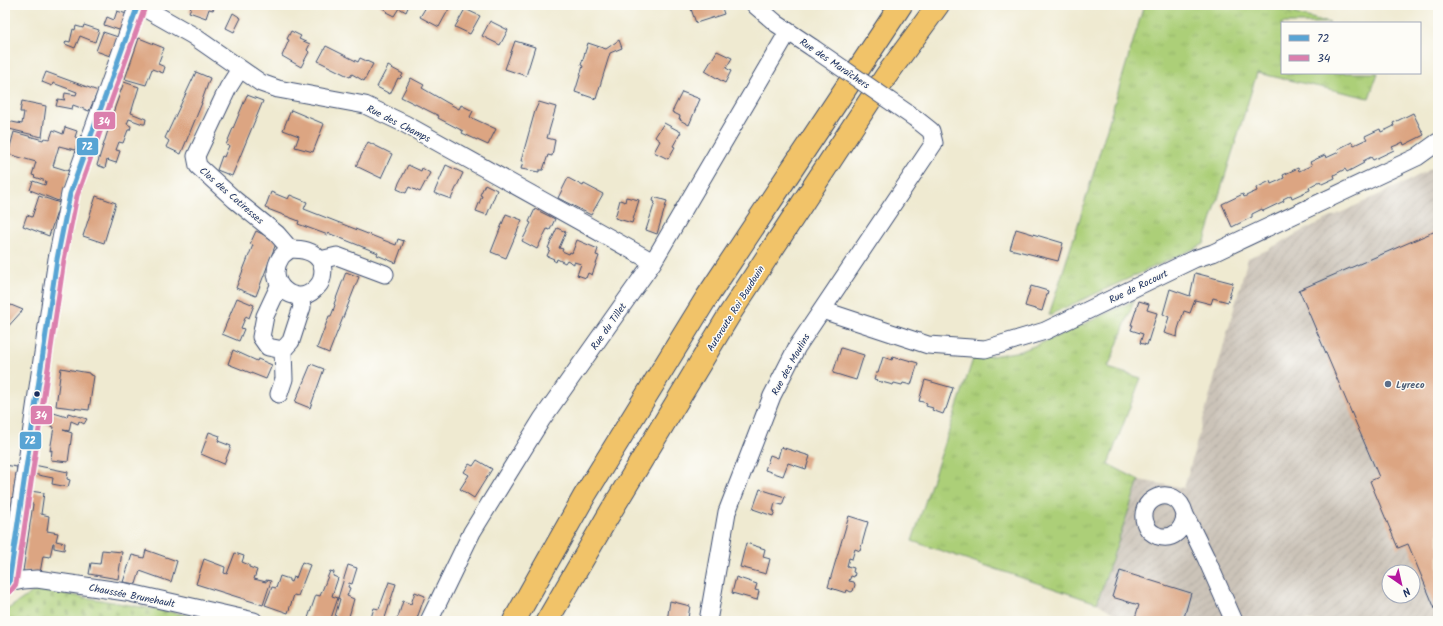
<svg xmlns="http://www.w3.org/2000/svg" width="1443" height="626" font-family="Kalam,sans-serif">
<defs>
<pattern id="industrial-furrows" width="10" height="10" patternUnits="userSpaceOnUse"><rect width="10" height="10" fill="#cbc3b8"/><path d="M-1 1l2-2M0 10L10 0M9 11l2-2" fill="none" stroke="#aea8a1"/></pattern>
<pattern id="grass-tufts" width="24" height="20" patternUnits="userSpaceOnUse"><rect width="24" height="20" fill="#accf78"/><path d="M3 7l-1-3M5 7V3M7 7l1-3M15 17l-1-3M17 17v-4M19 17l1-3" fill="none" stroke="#93b26a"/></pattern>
<pattern id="cemetery-stones" width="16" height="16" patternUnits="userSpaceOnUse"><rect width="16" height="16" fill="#accf78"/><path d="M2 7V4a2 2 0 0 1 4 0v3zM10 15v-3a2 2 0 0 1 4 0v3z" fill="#93b26a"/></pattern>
</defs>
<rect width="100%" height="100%" fill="#fdfcf7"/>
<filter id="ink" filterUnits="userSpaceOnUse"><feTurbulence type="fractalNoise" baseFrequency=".025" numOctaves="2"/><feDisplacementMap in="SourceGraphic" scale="8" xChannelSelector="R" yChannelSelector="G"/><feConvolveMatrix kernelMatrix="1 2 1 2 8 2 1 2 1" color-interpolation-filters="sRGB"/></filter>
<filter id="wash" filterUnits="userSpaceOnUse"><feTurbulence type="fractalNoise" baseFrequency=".012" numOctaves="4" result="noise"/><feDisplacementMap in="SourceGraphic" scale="16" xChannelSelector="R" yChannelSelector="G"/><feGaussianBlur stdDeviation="0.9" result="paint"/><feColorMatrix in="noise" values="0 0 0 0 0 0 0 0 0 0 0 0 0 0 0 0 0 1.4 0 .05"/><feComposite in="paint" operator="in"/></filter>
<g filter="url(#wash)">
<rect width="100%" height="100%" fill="#efead1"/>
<path fill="url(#industrial-furrows)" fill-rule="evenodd" d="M1438 165V621H1122L1123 619 1097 603 1139 480 1184 488 1248 258 1267 250 1304 230 1408 181ZM1389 572H1413V596H1389Z"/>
<path fill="url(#grass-tufts)" stroke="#647f6b" d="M1144 5H1282L1281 10 1330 23H1282V73H1378L1369 98 1257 73 1204 244 1049 315 1076 231Z
M1134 301 1108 368 1141 378 1108 464 1139 480 1097 603 912 541 973 359 1021 351 1049 340Z"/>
<path fill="url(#cemetery-stones)" stroke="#647f6b" d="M37 589 176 613 214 621H5V611Z"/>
<g id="blocks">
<path fill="#dca582" d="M192 5H216L213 10 209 9 206 18 189 12Z
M378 5H409L406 12 399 8 394 16 386 12 387 11Z
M429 5H451L439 27 420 17 426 7 427 8Z
M695 5H721L724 14 696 23 691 9 696 7Z
M465 9 480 16 470 34 455 27Z
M117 11 127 14 122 31 104 25 107 17 114 20Z
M233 13 241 18 234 32 226 28Z
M490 21 508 30 500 45 482 36Z
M84 25 99 30 95 42 80 36 75 48 65 44 66 41 70 42 73 29 75 30 76 26 83 28Z
M291 31 301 36 299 39 310 44 307 50 309 52 301 67 282 56 289 40 287 39Z
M103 32 118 37 110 56 96 51Z
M139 38 164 48 158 64 165 67 163 73 152 69 146 85 125 79Z
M619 40 622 48 610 53 596 99 575 92 583 66 581 65 588 43 606 49Z
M515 41 535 47 526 76 505 69Z
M326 46 358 62 360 58 373 64 364 81 352 74 350 77 318 61Z
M717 51 732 58 726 68 731 71 725 83 705 71Z
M388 66 403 74 400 79 398 78 390 94 377 87Z
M46 72 98 91 89 111 73 105 72 109 56 106 58 99 65 100 64 99 65 93 76 95 77 92 53 83 52 86 42 82Z
M196 72 210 78 201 103H202L181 154 166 147 169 141 165 138Z
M411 78 424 85 422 88 446 102 459 109 461 105 473 111 470 117 496 129 488 145 462 133 463 131 438 118 439 116 401 97Z
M124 82 139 87 131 113 146 119 145 124H143L129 119 127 124 131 126 130 130H128L123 143 119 142 116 150 120 151 116 163 107 160 105 168 97 165 110 124H109Z
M682 92 700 99 689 125 680 120 681 119H679L680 116 672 112Z
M247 95 263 101 232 176 217 170 222 156 224 157 226 152 229 146 226 145Z
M22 101 46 106 42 137 5 128 7 121 22 124 24 112H20Z
M539 102 556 107 547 138 555 140 552 156 548 155 543 170H539V172L521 169 523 161H521L535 111Z
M291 110 324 124 313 152 295 147 299 136 283 130Z
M1413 113 1424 135 1404 145 1403 142 1397 145 1392 147 1394 150 1373 160 1371 157 1363 161 1364 163 1347 172 1345 169 1334 175 1335 178 1322 184 1320 181 1309 187 1310 190 1292 198 1291 195 1283 199 1284 201 1263 211 1262 209 1252 214V217L1232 227 1222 204 1243 194 1244 197 1250 194 1257 191 1256 188 1270 181 1271 184 1278 181 1284 178 1283 175 1298 168 1299 171 1306 168 1312 165 1310 162 1325 155 1326 158 1339 152 1338 149 1352 142 1354 145 1367 139 1365 136 1380 129 1381 132 1388 129 1394 126 1393 123Z
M664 123 681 132 673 146 675 147 668 159 654 152 660 141 655 137Z
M65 127 77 131 75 137 79 139 75 150 59 146 53 166 69 171 61 202 30 190 33 181 45 185 46 181 34 177 35 176 32 175 36 162 8 154 14 132 43 140 44 138 50 139 53 130 63 134Z
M368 142 392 154 381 178 356 166Z
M408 165 421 171 422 168 430 173 420 192 409 187 406 193 397 189 399 183Z
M446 165 463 173 451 199 434 193Z
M568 178 583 186 584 184 603 194 591 215 558 198Z
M485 184 497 190 487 215 476 211 482 196 480 195Z
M271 192 288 199 290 195 307 202 304 209 396 245 398 239 404 241 396 263 377 255 378 253 328 233V235L298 224 299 221 265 208Z
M39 196 60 203 49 236 23 226 27 215 32 217Z
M96 196 116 203 104 243 83 236Z
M626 197 639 200 632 223 615 218 620 200 625 202Z
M654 197 667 201 657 234 646 230 655 202 653 201Z
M535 209 555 219 550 230 547 229 537 249 522 241 531 223 529 222Z
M506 214 522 220 506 258 491 252Z
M557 228 566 232 559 248 563 249 562 251 569 254 570 252 572 253 577 240 598 249 596 255 599 256 592 275 588 273 586 278 577 275 581 264 574 262V264L567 260 565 263 557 259 556 262 553 260 554 259 547 256 550 249 548 248Z
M1016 229 1063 243 1058 261 1010 249Z
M1438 230V616L1408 544 1398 548 1370 481 1379 477 1299 290Z
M256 231 277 241 256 296 236 288 253 245 250 244Z
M346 272 359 277 329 353 317 348 329 316H331L333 311 335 305 334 304Z
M1195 273 1233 283 1228 302 1213 298 1211 304 1195 300 1190 313 1184 311 1178 329 1177 337 1164 333 1169 317 1163 314 1170 289 1190 296Z
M1031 286 1048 291 1042 311 1025 306Z
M237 298 254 305 249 318 246 316 241 328 244 329 239 341 222 334Z
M1139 301 1149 304 1147 310 1157 313 1147 345 1140 343 1143 334 1131 330 1133 325H1131Z
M11 305 23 310 5 330V312Z
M841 348 864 355 856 380 833 373Z
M233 350 257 361 258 359 272 365 266 379 228 364Z
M883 357 892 360 893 357 900 359 901 358 918 363 911 385 903 383 902 385 894 383 893 385 874 380 876 373H878Z
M311 364 324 369 310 408 295 402Z
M61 368 89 373V374L94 376 89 410 56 406Z
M925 380 953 388 946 409H945L943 414 932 410 933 408 926 406 927 403 919 401Z
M47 411 67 417 68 413 87 419 84 424 79 421 78 424 71 421 69 431 63 430 72 433 68 462 51 460 52 450 50 451 54 427 45 424Z
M209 432 220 436 218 441 231 446 224 464 201 454Z
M781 447 810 456 806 469 788 463 783 476 765 470 770 455 778 458Z
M477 460 492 469 474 498 460 489 469 475 464 472 469 464 473 466Z
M5 465 17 467 7 541H5Z
M34 465 68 472 67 479 70 480 68 487 52 484 53 478 33 474Z
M760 489 785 497 782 505 775 503 773 511H775L773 516 753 509Z
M30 491 44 493 41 514 49 516 47 531 58 533 56 541 65 543 64 550 54 548V543H53L50 557 43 556 40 573 23 571 33 504 28 503Z
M849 516 868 522 860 551 855 549 852 559 849 558 847 566 854 568 853 572 855 573 854 577 851 576 849 581 854 582 855 585 853 591 851 592 847 590 846 593 828 587Z
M746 543 765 549 763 557 770 559 766 574 740 567Z
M102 550 122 552 118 579 89 574 91 563 100 564Z
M146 550 177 561 171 582 140 571 136 584 123 582 132 555 144 558Z
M235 553 244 556 242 562 249 565V567L257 570 254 579 266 582V580L271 581 263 605 196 584 204 559 225 567 224 573 227 574Z
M302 562 310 565 298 596 294 595 288 613 265 605 272 587 276 588 280 576 289 579V581L291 582 293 577 296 578Z
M348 565 357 568 352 584 349 583 348 587 350 588 347 596 354 599 348 620 335 616 340 599 338 598Z
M330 571 334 572 333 576 338 578 332 596 338 598 330 621H317L308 618 316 595 320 596Z
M1120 571 1191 593 1183 621H1134L1139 605 1112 597Z
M736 577 757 584 755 590 759 591 757 600 732 593Z
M389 582 396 584 384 621H370L374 608 379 609Z
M415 592 425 596 416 621H395L397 617H398L403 601 411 604Z
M670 601 690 606 688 618 689 621H667Z"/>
</g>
</g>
<g filter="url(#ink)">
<use href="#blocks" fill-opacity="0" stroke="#3b4b6f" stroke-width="1"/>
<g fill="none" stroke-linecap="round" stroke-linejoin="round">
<g stroke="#3b4b6f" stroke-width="19">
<path id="minor" d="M139 5 192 35 261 83 278 89 365 105 405 124 653 262
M755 5 777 24 813 48
M240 69 228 88 196 156 198 166 235 200 277 234 290 249C287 252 283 254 281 257 264 282 295 309 315 289 319 285 321 283 322 278 323 272 324 267 320 261 314 250 301 249 290 249
M320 260 337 256 385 274
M279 286 265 316 261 337 268 347 283 350 291 341 302 307 300 297
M822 310 928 345 985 349 1045 331 1194 259 1213 253 1417 157 1438 142
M279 394 284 379 283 350
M1185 515C1184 528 1174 541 1158 536 1153 534 1149 531 1147 527 1132 500 1176 479 1185 515L1206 558 1234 621
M9 583 23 580 37 579 126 592 254 621
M5 587 9 583 57 259 70 194 138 5
M429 621 472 532 542 419 653 262 788 32
M708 621 727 512 772 396 797 347 934 143 931 131 916 119"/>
</g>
<g stroke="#3b4b6f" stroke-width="24">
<path id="highway" d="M514 621 585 495 707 297 901 5
M547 621 611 511 731 312 886 76 938 5"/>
</g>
<use href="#minor" stroke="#fff" stroke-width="17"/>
<use href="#highway" stroke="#f1c369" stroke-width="22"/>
<g stroke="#3b4b6f" stroke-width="19" stroke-linecap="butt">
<path id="minor-bridge" d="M813 48 916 119"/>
</g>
<use href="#minor-bridge" stroke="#fff" stroke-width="17"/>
<g stroke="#fdfcf7" stroke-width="8">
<path id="bus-1" d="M5 587 9 583 57 259 70 194 138 5"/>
</g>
<g stroke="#fdfcf7" stroke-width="8">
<path id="bus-2" d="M10 592 16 584 64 260 77 196 145 7"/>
</g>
<use href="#bus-1" stroke="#58a4d4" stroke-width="5"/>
<use href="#bus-2" stroke="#db7fad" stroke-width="5"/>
</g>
</g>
<circle fill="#5c6f8a" stroke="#fdfcf7" stroke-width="1.5" cx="1388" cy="384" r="4"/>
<circle fill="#1b2f5e" stroke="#fdfcf7" stroke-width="1.5" cx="37" cy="394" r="3.5"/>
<g text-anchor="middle" stroke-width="3" stroke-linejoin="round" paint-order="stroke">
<g font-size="10" fill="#1b2f5e" stroke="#fdfcf7">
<text transform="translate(835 63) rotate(34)" y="4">Rue des Maraîchers</text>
<text transform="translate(399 123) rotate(27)" y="4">Rue des Champs</text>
<text transform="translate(232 195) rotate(41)" y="4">Clos des Cotiresses</text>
<text transform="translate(1138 286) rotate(-26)" y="4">Rue de Rocourt</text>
<text transform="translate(735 308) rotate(-58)" y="4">Autoroute Roi Baudouin</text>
<text transform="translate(608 326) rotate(-55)" y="4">Rue du Tillet</text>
<text transform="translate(790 364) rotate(-61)" y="4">Rue des Moulins</text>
<text transform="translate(132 595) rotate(11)" y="4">Chaussée Brunehault</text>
</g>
<g font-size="10" font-weight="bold" fill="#4e5e75" stroke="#fdfcf7" text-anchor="start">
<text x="1396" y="388">Lyreco</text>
</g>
</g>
<g stroke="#fdfcf7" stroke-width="1.5">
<rect x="93" y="111" width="23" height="19" rx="4" fill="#db7fad"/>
<rect x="76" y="137" width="23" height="19" rx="4" fill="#58a4d4"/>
<rect x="30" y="405" width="23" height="20" rx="4" fill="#db7fad"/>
<rect x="19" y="431" width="23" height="19" rx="4" fill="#58a4d4"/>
</g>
<g font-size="11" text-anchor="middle" font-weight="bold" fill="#fff">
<text x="104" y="125">34</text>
<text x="87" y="150">72</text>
<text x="41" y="419">34</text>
<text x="30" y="444">72</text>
</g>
<rect width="1443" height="626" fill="none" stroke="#fdfcf7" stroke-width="20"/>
<rect x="1281" y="22" width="140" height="52" fill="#fdfcf7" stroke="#a3aaba"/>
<rect x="1289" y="35" width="20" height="6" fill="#58a4d4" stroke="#a3aaba"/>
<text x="1317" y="42" font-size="12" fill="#1b2f5e">72</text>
<rect x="1289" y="55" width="20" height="6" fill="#db7fad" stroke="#a3aaba"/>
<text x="1317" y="62" font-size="12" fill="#1b2f5e">34</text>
<g transform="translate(1401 584) rotate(146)"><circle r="19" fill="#fdfcf7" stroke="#a3aaba"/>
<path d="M0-3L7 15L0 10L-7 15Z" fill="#b5179e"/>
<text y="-6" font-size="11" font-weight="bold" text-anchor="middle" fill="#1b2f5e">N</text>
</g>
</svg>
